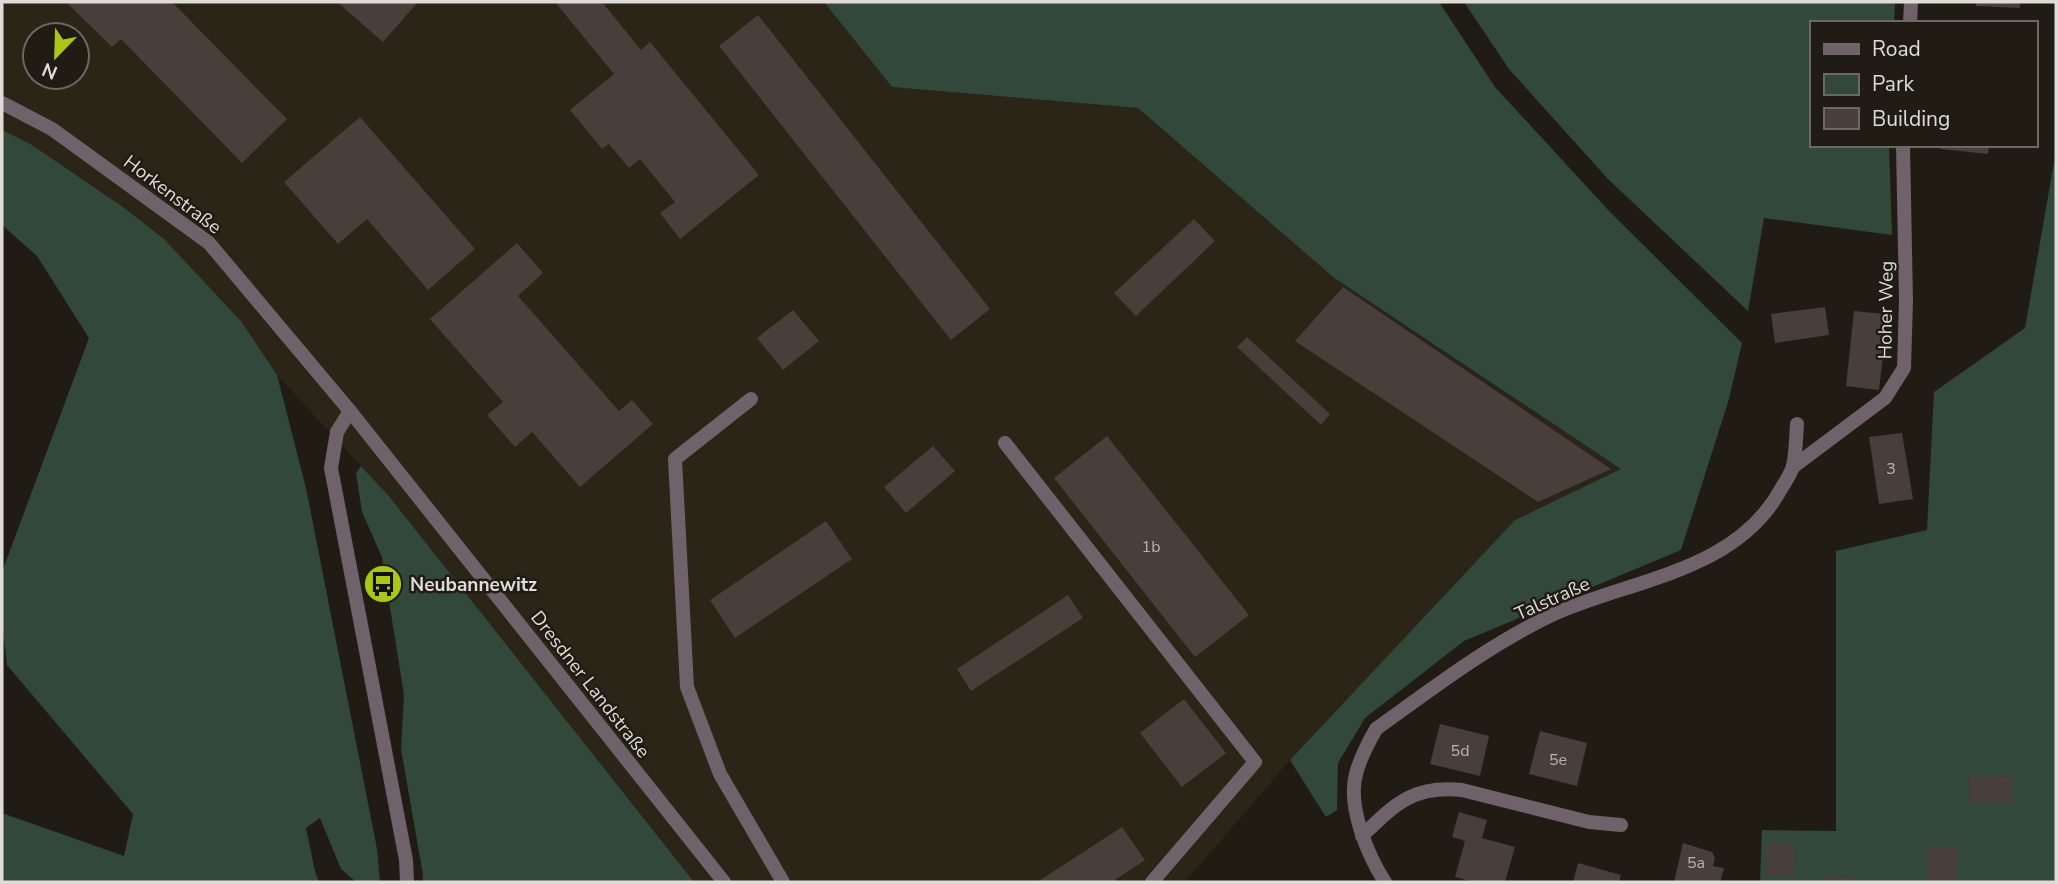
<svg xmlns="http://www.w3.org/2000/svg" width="2058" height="884" font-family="'Nunito Sans',sans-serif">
<rect width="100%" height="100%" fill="#201c14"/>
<path fill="#2a2517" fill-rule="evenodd" d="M2 2H824L892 87 1138 108 1333 277 1622 469 1515 520 1290 760 1185 882H694L388 495 277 375 241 321 164 239 123 207 32 145 2 130ZM35 35H77V77H35Z"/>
<path fill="#31483b" d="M824 2H1439L1495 87 1610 212 1742 343 1729 399 1681 550 1464 641 1365 718 1338 763 1337 810 1326 817 1290 760 1515 520 1621 469 1333 277 1138 108 892 87Z
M1464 2H1895L1894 23H1811V145H1889L1892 235 1764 218 1748 311 1608 179 1509 69Z
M2 130 32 145 123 207 164 239 241 321 277 375 306 488 377 849 380 882H356L341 869 320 818 306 828 315 871 319 882H2V813L124 856 133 814 7 665 2 621V572L89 338 37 256 2 225Z
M2056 151V882H1760L1762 830 1836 831V551L1927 530 1934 392 2025 328Z
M361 466 388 495 694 882H422L423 875 401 749 404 695 382 557 362 512 356 473Z"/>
<path fill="#483e3a" d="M66 2H172L287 119 242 163 121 39 112 47Z
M337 2H418L383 42Z
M555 2H602L641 50 650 42 759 175 680 239 660 213 675 202 640 159 629 168 609 144 602 149 570 110 614 74Z
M1976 2H2020V8L1976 6Z
M758 15 990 309 951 340 719 46Z
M360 117 475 249 428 290 367 219 338 244 284 182Z
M1940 145H1989L1988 154 1940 149Z
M1194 219 1215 241 1136 316 1114 293Z
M517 243 543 273 518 296 619 411 632 400 653 424 580 487 532 432 515 447 487 415 503 402 430 319Z
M1343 287 1611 469 1538 502 1295 341Z
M1825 307 1829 335 1775 343 1771 314Z
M793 310 819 341 783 370 757 338Z
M1854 311 1894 315 1890 348 1884 347 1879 390 1846 386Z
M1247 337 1330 414 1321 425 1237 347Z
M1902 433 1913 499 1879 504 1869 437Z
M1107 436 1249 615 1195 657 1054 478Z
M933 446 955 471 906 513 884 487Z
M826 521 852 559 735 638 710 600Z
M1068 595 1083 618 971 691 957 669Z
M1184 699 1226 753 1182 787 1140 733Z
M1440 724 1489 736 1480 776 1430 764Z
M1540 731 1587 743 1577 786 1529 774Z
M1969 776 2013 777 2012 803 1968 802Z
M1459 812 1487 820 1482 838 1515 847 1505 882H1474L1455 877 1465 841 1452 837Z
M1122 827 1145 860 1115 880 1116 882H1037Z
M1683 843 1712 852 1715 858 1713 866 1724 868 1720 882H1674Z
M1767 844H1795L1794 876 1766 875Z
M1928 846 1958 847 1957 882H1927Z
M1578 863 1621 875 1619 882H1573Z
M1825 875 1853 878V882H1825Z"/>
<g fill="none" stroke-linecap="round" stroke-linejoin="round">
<path stroke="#6f626a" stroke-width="14" d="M1910 23 1911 2
M751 399 675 459 687 687 720 774 783 882
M1005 443 1255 762 1152 882
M1793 467 1885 398 1904 368 1906 301 1903 145"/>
<path stroke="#6f626a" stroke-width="14" d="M350 411 337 432 331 468 406 860 407 882
M1362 836C1395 804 1413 785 1462 790L1589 822 1621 825
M1385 882C1368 856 1347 806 1356 774 1360 758 1368 743 1376 729 1433 688 1490 644 1554 614 1632 579 1736 572 1781 489 1785 482 1791 474 1793 466 1796 453 1796 437 1797 424"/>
<path stroke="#6f626a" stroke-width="14" d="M2 103 52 129 209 243 350 411 724 882"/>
</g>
<defs>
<g id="bus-disc" transform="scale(2.0125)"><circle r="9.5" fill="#aac718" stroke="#201c14"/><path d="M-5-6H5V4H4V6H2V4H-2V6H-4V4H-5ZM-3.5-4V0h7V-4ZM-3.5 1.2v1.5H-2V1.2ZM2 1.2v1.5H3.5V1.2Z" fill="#111"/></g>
</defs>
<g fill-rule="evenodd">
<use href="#bus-disc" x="383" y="584"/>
</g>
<g text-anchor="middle" stroke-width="5" stroke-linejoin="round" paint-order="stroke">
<g font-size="16" fill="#b9b4b0">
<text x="1891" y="474">3</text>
<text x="1151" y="552">1b</text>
<text x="1460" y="756">5d</text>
<text x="1558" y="765">5e</text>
<text x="1696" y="868">5a</text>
</g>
<g font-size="19" fill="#dfdcd7" stroke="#201c14">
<text transform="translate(173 194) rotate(37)" y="7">Horkenstraße</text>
<text transform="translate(1885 310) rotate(-89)" y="7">Hoher Weg</text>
<text transform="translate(1552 598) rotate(-24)" y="7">Talstraße</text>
<text transform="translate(591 684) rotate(52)" y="7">Dresdner Landstraße</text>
</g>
<g font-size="19" font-weight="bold" fill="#dfdcd7" stroke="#201c14" text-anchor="start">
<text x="410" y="591">Neubannewitz</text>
</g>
</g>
<rect width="2058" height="884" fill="none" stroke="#dfdcd7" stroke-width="7"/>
<rect x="1810" y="21" width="228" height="126" fill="#201c14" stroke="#6c6962" stroke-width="2"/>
<rect x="1824" y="44" width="35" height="10" fill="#6f626a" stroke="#6c6962" stroke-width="2"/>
<text x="1872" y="56" font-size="21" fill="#dfdcd7">Road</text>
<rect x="1824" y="74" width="35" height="21" fill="#31483b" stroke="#6c6962" stroke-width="2"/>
<text x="1872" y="91" font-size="21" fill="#dfdcd7">Park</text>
<rect x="1824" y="108" width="35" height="21" fill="#483e3a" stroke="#6c6962" stroke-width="2"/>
<text x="1872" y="126" font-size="21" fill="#dfdcd7">Building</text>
<g transform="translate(56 56) rotate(203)"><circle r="33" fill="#201c14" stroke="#6c6962" stroke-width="2"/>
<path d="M0-5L12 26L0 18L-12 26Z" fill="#aac718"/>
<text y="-10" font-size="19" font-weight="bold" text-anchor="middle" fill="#dfdcd7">N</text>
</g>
</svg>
